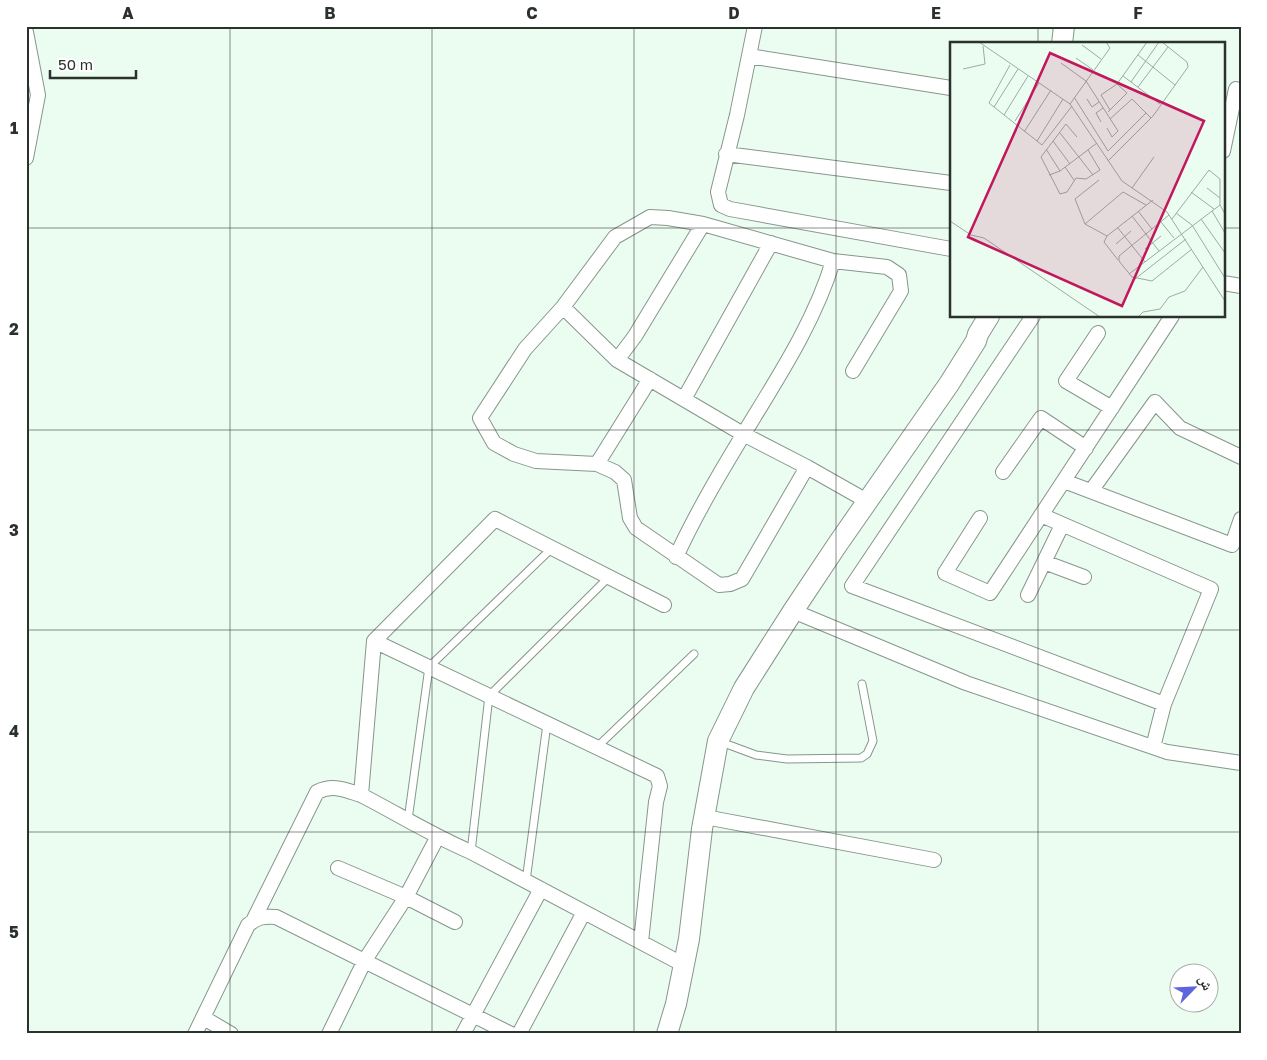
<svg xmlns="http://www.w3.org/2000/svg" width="1267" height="1060" font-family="'Golos Text','Noto Naskh Arabic',sans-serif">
<rect width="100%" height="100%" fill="#ebfcf1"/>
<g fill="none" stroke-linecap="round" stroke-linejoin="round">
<g stroke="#87968c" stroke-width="9">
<path id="service" d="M721 742 756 755 787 759 861 758 867 754 873 741 862 684
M597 747 694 654
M408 820 429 667 552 548
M471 852 489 696 609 577
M526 881 547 724"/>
</g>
<g stroke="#87968c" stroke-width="16">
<path id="minor" d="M755 26 737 115 718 192 721 205 730 209 951 249
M26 32 38 95 26 158
M749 56 951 88
M1223 151 1236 89
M726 154 951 183
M1223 283 1241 286
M563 307 617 360 743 434 807 467 867 501
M1033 316 852 586 1164 704
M1098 333 1066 381 1112 408
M617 360 635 336 703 224
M684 399 771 243
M597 464 650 379
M807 467 742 579 730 584 719 585 636 528 630 518 624 480 615 472 597 464 536 461 514 454 494 443 480 418 525 349 563 307 615 237 650 217 668 218 703 224 833 261 887 267 899 275 901 291 853 371
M1003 472 1041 418 1086 448
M1064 481 1232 545 1241 519
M1091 491 1155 402 1180 428 1241 457
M1041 515 1211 589 1164 704 1153 747
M980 518 945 573 990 593 1172 316
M676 557C698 509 726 463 754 417 784 368 816 317 833 261
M1044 562 1084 577
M1028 595 1062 525
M793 611 966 683 1167 752 1241 763
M374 641 495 519 664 605
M705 817 934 860
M338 868 406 897 455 922
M254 919 317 792C333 784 345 790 361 795
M641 942 656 802 660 786 657 776 374 641 361 795C398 814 433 836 471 852L684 965
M204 1018 231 1034
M195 1034 248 925C257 917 264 916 276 917L511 1034
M329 1034 365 960 406 897 437 838
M463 1034 541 889
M519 1034 584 912"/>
</g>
<g stroke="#87968c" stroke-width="22">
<path id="secondary" d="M1062 44 1064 26
M667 1034 676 1004 689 939 702 829 718 741 744 688 793 611 837 545 949 384 976 341 978 334 989 316"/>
</g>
<use href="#service" stroke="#fff" stroke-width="7"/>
<use href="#minor" stroke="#fff" stroke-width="14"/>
<use href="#secondary" stroke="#fff" stroke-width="20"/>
</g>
<path fill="none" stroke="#2b312d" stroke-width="1" stroke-opacity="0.55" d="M230 26V1034M432 26V1034M634 26V1034M836 26V1034M1038 26V44M26 228H951M1223 228H1241M1038 316V1034M26 430H1241M26 630H1241M26 832H1241"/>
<g transform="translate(950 42)">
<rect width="275" height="275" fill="#ebfcf1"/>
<path fill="none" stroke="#9eaba3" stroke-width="1" d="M29 0 120 62 172 139 217 170 275 259M132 3 151 17M188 13 225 43M126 16 143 28M111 21 136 39 168 89 162 95 157 86M60 23 39 61 92 103 122 64M13 27 35 22 33 4M173 34 210 62M181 40 209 0M188 45 218 5M124 55 158 109 196 71M137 57 142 65 149 60M120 62 160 6 156 0M44 65 68 27M160 68 151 53 167 42 197 0M158 70 177 51 167 42M54 73 78 34M160 77 182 57 201 76M65 79 89 41M151 80 146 71 153 66M74 90 101 48M110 91 143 133M127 95 116 82 91 115 110 152 117 150 126 136 136 137 150 128 138 108M87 99 113 57M103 99 120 122M96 107 110 129M158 119 203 74 238 25 237 20 212 0M115 125 124 138M99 133 110 129 147 101M182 146 204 115M257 146 270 156M241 150 264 167M196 163 173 150 135 182 157 194 203 158M188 169 202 187M262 169 275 191M226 171 242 183M219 173 169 214V219L182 235 202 239 242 207M182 174 209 209M222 177 259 128 270 137V163L275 172M251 177 275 211M0 179 21 193 34 196 150 275M211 180 224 196M135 182 125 157 149 138M242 183 275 236M168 186 195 220M157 194 154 200 168 218M166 202 181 189M195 207 211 194M179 232 270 163M185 237 236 197M188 275 193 270 210 267 219 255 235 249 253 225"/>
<path fill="#c2185b" fill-opacity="0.15" stroke="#c2185b" stroke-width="2.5" d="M100 11 254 79 172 264 18 195Z"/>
<rect width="275" height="275" fill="none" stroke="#2b312d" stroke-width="2.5"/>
</g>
<rect width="1267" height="1060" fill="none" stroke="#ffffff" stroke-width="55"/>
<g transform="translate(1194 988) rotate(66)"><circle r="24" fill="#ffffff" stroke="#aaadab"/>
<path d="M0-4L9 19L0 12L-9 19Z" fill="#5e64dc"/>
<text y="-8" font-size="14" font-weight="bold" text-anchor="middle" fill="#2b312d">ش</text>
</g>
<path d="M50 70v8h86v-8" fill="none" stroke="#2b312d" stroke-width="2.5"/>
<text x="58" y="70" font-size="15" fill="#2b312d" stroke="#ffffff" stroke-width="4" paint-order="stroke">50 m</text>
<rect x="28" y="28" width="1212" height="1004" fill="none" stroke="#2b312d" stroke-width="2"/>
<g font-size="16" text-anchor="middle" font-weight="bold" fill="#2b312d">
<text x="128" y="19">A</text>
<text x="330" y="19">B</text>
<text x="532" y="19">C</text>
<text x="734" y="19">D</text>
<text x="936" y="19">E</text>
<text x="1138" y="19">F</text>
<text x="14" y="134">1</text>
<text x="14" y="335">2</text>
<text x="14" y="536">3</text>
<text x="14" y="737">4</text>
<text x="14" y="938">5</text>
</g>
</svg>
